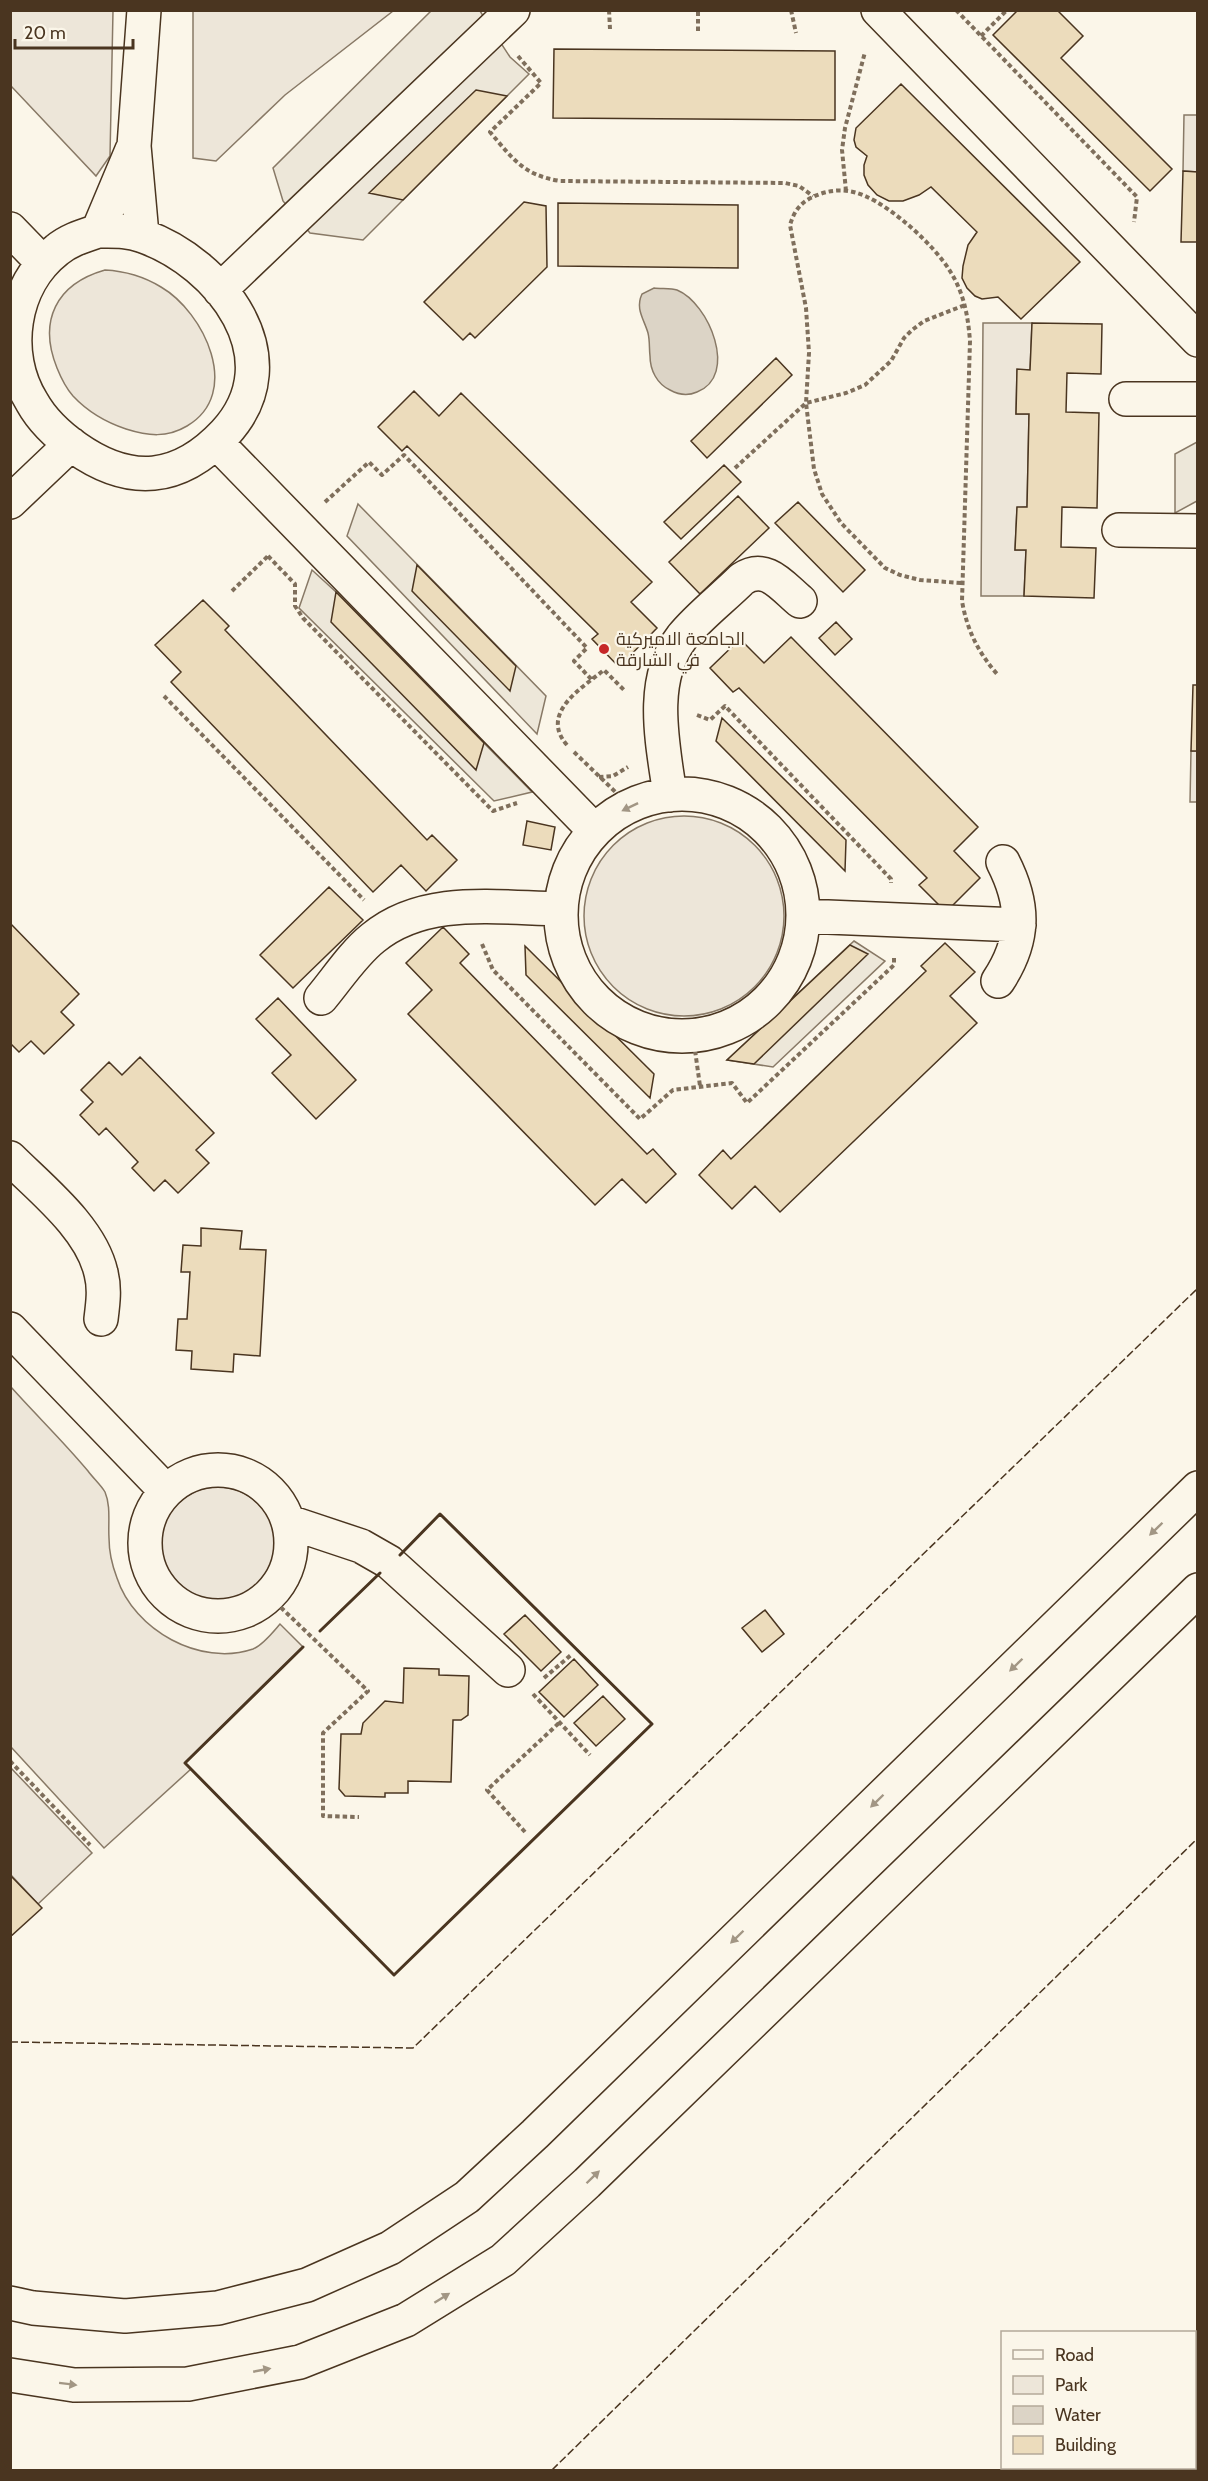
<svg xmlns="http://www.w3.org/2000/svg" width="1208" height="2481" font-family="Cabin,Cairo,sans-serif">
<rect width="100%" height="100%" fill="#fbf6e9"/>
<path fill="#ede6d9" stroke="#887966" stroke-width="1.5" d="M11 10 113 11 110 156 96 176 11 86Z
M193 11V10L393 11 285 95 216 161 193 158Z
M1184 115H1197V172L1183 171Z
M105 270C125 271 143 276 161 287 204 312 243 393 187 426 167 438 148 436 126 429 105 422 88 412 73 396 66 388 61 378 57 368 38 321 56 284 105 270Z
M983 323H1032L1030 370H1017L1016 414H1029L1027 507 1017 508 1015 550H1026L1024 596H981Z
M1191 751H1197V802H1190Z
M584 916a100 100 0 1 1 200 0a100 100 0 1 1-200 0Z
M11 1387C36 1415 64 1442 88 1471 93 1478 101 1485 105 1492 111 1506 108 1523 109 1538 109 1551 112 1565 117 1578 134 1630 200 1667 253 1649 263 1645 273 1632 280 1624L303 1647 185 1763 191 1769 104 1848 11 1747Z
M161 1544a57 57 0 1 1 114 0a57 57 0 1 1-114 0Z
M11 1768 92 1853 38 1904 11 1875Z"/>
<path fill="#ede7d9" stroke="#887966" stroke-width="1.5" d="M431 11H480L510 57 529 74 363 240 310 233 283 201 273 168Z
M1197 442V501L1175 513V454Z
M358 504 546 696 537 734 347 536Z
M312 570 336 592 532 792 494 801 299 608Z
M854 941 885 961 773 1067 727 1060Z"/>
<path fill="#dcd4c6" stroke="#887966" stroke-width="1.5" d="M654 288C661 289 671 288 677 290 709 303 739 376 697 392 688 396 679 395 670 390 657 384 650 370 650 356 649 348 650 341 648 333 644 319 635 309 642 294Z"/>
<path fill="#ecdcbc" stroke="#4a3520" stroke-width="1.5" d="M1018 10H1057L1083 36 1061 58 1172 169 1150 191 993 35Z
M554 49 835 51V120L553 118Z
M901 84 1080 262 1021 319 998 297 982 299 975 296 967 288 962 278 963 266 968 245 977 232 931 187 919 195 903 201H889L877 195 868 185 864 175V165L867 156 856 147 854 140 856 128Z
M476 90 507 96 403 200 369 193Z
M1183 171 1198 172V242H1181Z
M524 202 546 206 547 267 475 338 470 333 463 340 424 302Z
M558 203 738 205V268L558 266Z
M1032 323 1102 324 1101 374 1067 373 1066 412 1099 413 1097 508 1062 507 1061 547 1096 548 1094 598 1024 596 1026 550H1015L1017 507H1027L1029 414H1016L1017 369 1030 370Z
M776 358 792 375 707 458 691 441Z
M414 391 439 416 461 393 652 582 631 602 657 628 619 667 592 639 598 634 407 446 402 451 378 427Z
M724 465 741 482 681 539 664 522Z
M738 496 769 528 700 594 669 562Z
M798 502 865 570 843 592 775 523Z
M417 565 516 666 510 691 412 591Z
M336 592 484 743 476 770 331 622Z
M203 600 229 626 225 630 427 840 432 835 457 860 426 891 401 865 373 892 171 682 181 672 155 645Z
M836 622 852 639 835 655 819 638Z
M791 637 978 827 954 851 980 878 946 912 919 885 927 878 739 688 733 692 710 668 740 639 764 663Z
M1193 685H1198V751H1191Z
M722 718 846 840 845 871 716 741Z
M527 821 555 827 551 850 523 845Z
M329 887 363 920 293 988 260 955Z
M10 923 79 994 61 1012 74 1025 44 1054 31 1041 19 1052 10 1043Z
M443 927 469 954 460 963 647 1154 653 1149 676 1174 646 1203 622 1179 595 1205 408 1014 432 990 406 963Z
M945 943 975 972 950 996 977 1023 780 1212 755 1186 732 1209 699 1175 723 1150 731 1159 926 971 921 966Z
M850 945 868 954 754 1064 727 1060Z
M525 946 654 1074 650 1098 526 975Z
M278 998 356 1080 316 1119 272 1073 291 1055 256 1019Z
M140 1057 214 1133 196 1150 209 1163 178 1193 165 1180 154 1191 132 1168 138 1162 106 1128 99 1135 80 1115 93 1102 81 1090 109 1062 122 1075Z
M201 1228 242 1231 240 1249 266 1250 260 1356 234 1354 233 1372 191 1369 192 1351 176 1350 178 1319H187L190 1272H181L183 1245 201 1246Z
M765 1610 784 1634 762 1652 742 1628Z
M525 1615 561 1652 541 1671 504 1634Z
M574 1659 598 1685 564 1717 539 1692Z
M404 1668 439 1669V1675L469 1676 468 1715 461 1720H453L451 1782 408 1781V1793H385V1797L345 1796 339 1789 341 1734H361L363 1723 385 1701 403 1703Z
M603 1696 625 1719 596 1746 574 1723Z
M10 1875 42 1908 10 1937Z"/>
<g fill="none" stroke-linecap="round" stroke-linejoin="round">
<g stroke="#4a3520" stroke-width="36">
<path id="minor" d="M878 10 1198 340
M10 229 43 263
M98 231C113 231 128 230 143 236 220 263 294 358 225 433 179 482 130 486 76 448 59 436 42 420 32 402 2 354 12 285 57 250 69 240 83 236 98 231Z
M98 231 132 150
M142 235 134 146 144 10
M220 290 513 10
M1126 399H1198
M216 442 595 831
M10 502 71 444
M1119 530 1198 531
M561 915a121 121 0 1 1 242 0a121 121 0 1 1-242 0Z
M670 795C663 745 648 681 682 637 699 616 723 598 742 579 766 563 782 586 800 601
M804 916 1019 925
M998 981C1025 940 1025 905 1003 862
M321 998C337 979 353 954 373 938 425 895 498 908 561 909
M10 1158C41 1189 91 1228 101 1273 105 1288 103 1303 101 1319
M10 1329 166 1491
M145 1543a73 73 0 1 1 146 0a73 73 0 1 1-146 0Z
M289 1522 361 1546 389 1562 508 1670
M10 2303 33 2308 125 2316 218 2308 307 2285 390 2248 467 2197 535 2134 1198 1488
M10 2375 74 2385 188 2384 300 2362 406 2320 503 2260 587 2183 1198 1590"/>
</g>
<path stroke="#7f6f5c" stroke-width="4" stroke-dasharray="4.5 3" stroke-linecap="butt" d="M609 10 610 29
M791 10 796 33
M956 10 1137 197 1134 222
M698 31V10
M981 36 1007 10
M518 56 541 83 490 132C513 159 523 175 560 181L785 183 799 186 813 196
M846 191 842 150 845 128 865 52
M735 468 806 403 846 393 865 385 891 361 904 338 912 330 924 321 965 305
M325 502 369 462 382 475 404 455 587 648 574 661 592 680
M268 556 295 584V606L303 618 493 811 517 803
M961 583 920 580 900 575 885 568 841 523 822 494 814 469 806 403 809 353 806 308 790 225C795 208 803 200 820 194 834 189 850 189 865 196 893 208 934 245 950 271 964 293 968 316 970 341L962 601C967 630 978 652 997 674
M232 591 269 555
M164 696 364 900
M697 715 710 720 725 706 891 879V883
M567 745C539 713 582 688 604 670L625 691
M574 752 630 806
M599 777 613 776 628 767
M482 944 493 970 640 1119 673 1090 732 1083 747 1103 894 965V956
M693 1036 700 1086
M270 1597 368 1691 323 1733V1816L359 1817
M544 1678 571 1655
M533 1694 590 1755
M10 1761 90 1845
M525 1832 487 1790 559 1723"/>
<use href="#minor" stroke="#fbf6e9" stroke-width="33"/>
<path stroke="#4a3520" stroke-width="1.5" stroke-dasharray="8 3" stroke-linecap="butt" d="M10 2042 413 2048 1198 1288
M1194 2404 1198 2401
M552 2470 1198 1838
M1126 2470 1129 2468"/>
<path stroke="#4a3520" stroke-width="3" d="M320 1631 380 1573
M303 1647 185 1763 394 1975 652 1724 440 1514 400 1555"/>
</g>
<defs><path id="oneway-solid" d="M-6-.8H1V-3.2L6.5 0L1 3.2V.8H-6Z" transform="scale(1.5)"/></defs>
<g fill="#a29684">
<use href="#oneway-solid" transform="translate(630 807) rotate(154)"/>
<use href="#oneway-solid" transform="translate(1156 1529) rotate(136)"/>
<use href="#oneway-solid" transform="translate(1016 1665) rotate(136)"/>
<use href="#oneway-solid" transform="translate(877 1801) rotate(136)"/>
<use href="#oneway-solid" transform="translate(737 1937) rotate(136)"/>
<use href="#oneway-solid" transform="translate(593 2177) rotate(-44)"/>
<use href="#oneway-solid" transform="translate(442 2298) rotate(-32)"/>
<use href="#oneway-solid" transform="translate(262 2370) rotate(-11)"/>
<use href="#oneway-solid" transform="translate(68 2384) rotate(7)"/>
</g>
<circle fill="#c62828" stroke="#fbf6e9" stroke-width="2" cx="604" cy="649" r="6"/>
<g text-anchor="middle" stroke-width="4.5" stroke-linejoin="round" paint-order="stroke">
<g font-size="18" fill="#4a3520" stroke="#fbf6e9" text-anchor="start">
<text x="616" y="645">الجامعة الاميركية<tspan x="616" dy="21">في الشارقة</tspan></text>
</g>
</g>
<rect width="1208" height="2481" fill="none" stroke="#4a3520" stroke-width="24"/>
<rect x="1001" y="2331" width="195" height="138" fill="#fbf6e9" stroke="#b4a999" stroke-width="1.5"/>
<rect x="1013" y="2350" width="30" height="9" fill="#fbf6e9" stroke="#b4a999" stroke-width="1.5"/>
<text x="1055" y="2361" font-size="18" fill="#4a3520">Road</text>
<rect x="1013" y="2376" width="30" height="18" fill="#ede6d9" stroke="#b4a999" stroke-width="1.5"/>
<text x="1055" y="2391" font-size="18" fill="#4a3520">Park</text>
<rect x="1013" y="2406" width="30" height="18" fill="#dcd4c6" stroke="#b4a999" stroke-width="1.5"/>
<text x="1055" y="2421" font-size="18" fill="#4a3520">Water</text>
<rect x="1013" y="2436" width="30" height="18" fill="#ecdcbc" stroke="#b4a999" stroke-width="1.5"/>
<text x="1055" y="2451" font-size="18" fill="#4a3520">Building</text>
<path d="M15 39v9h118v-9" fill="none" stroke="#4a3520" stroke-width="3"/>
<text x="24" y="39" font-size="18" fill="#4a3520" stroke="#fbf6e9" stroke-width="4.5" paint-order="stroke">20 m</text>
</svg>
